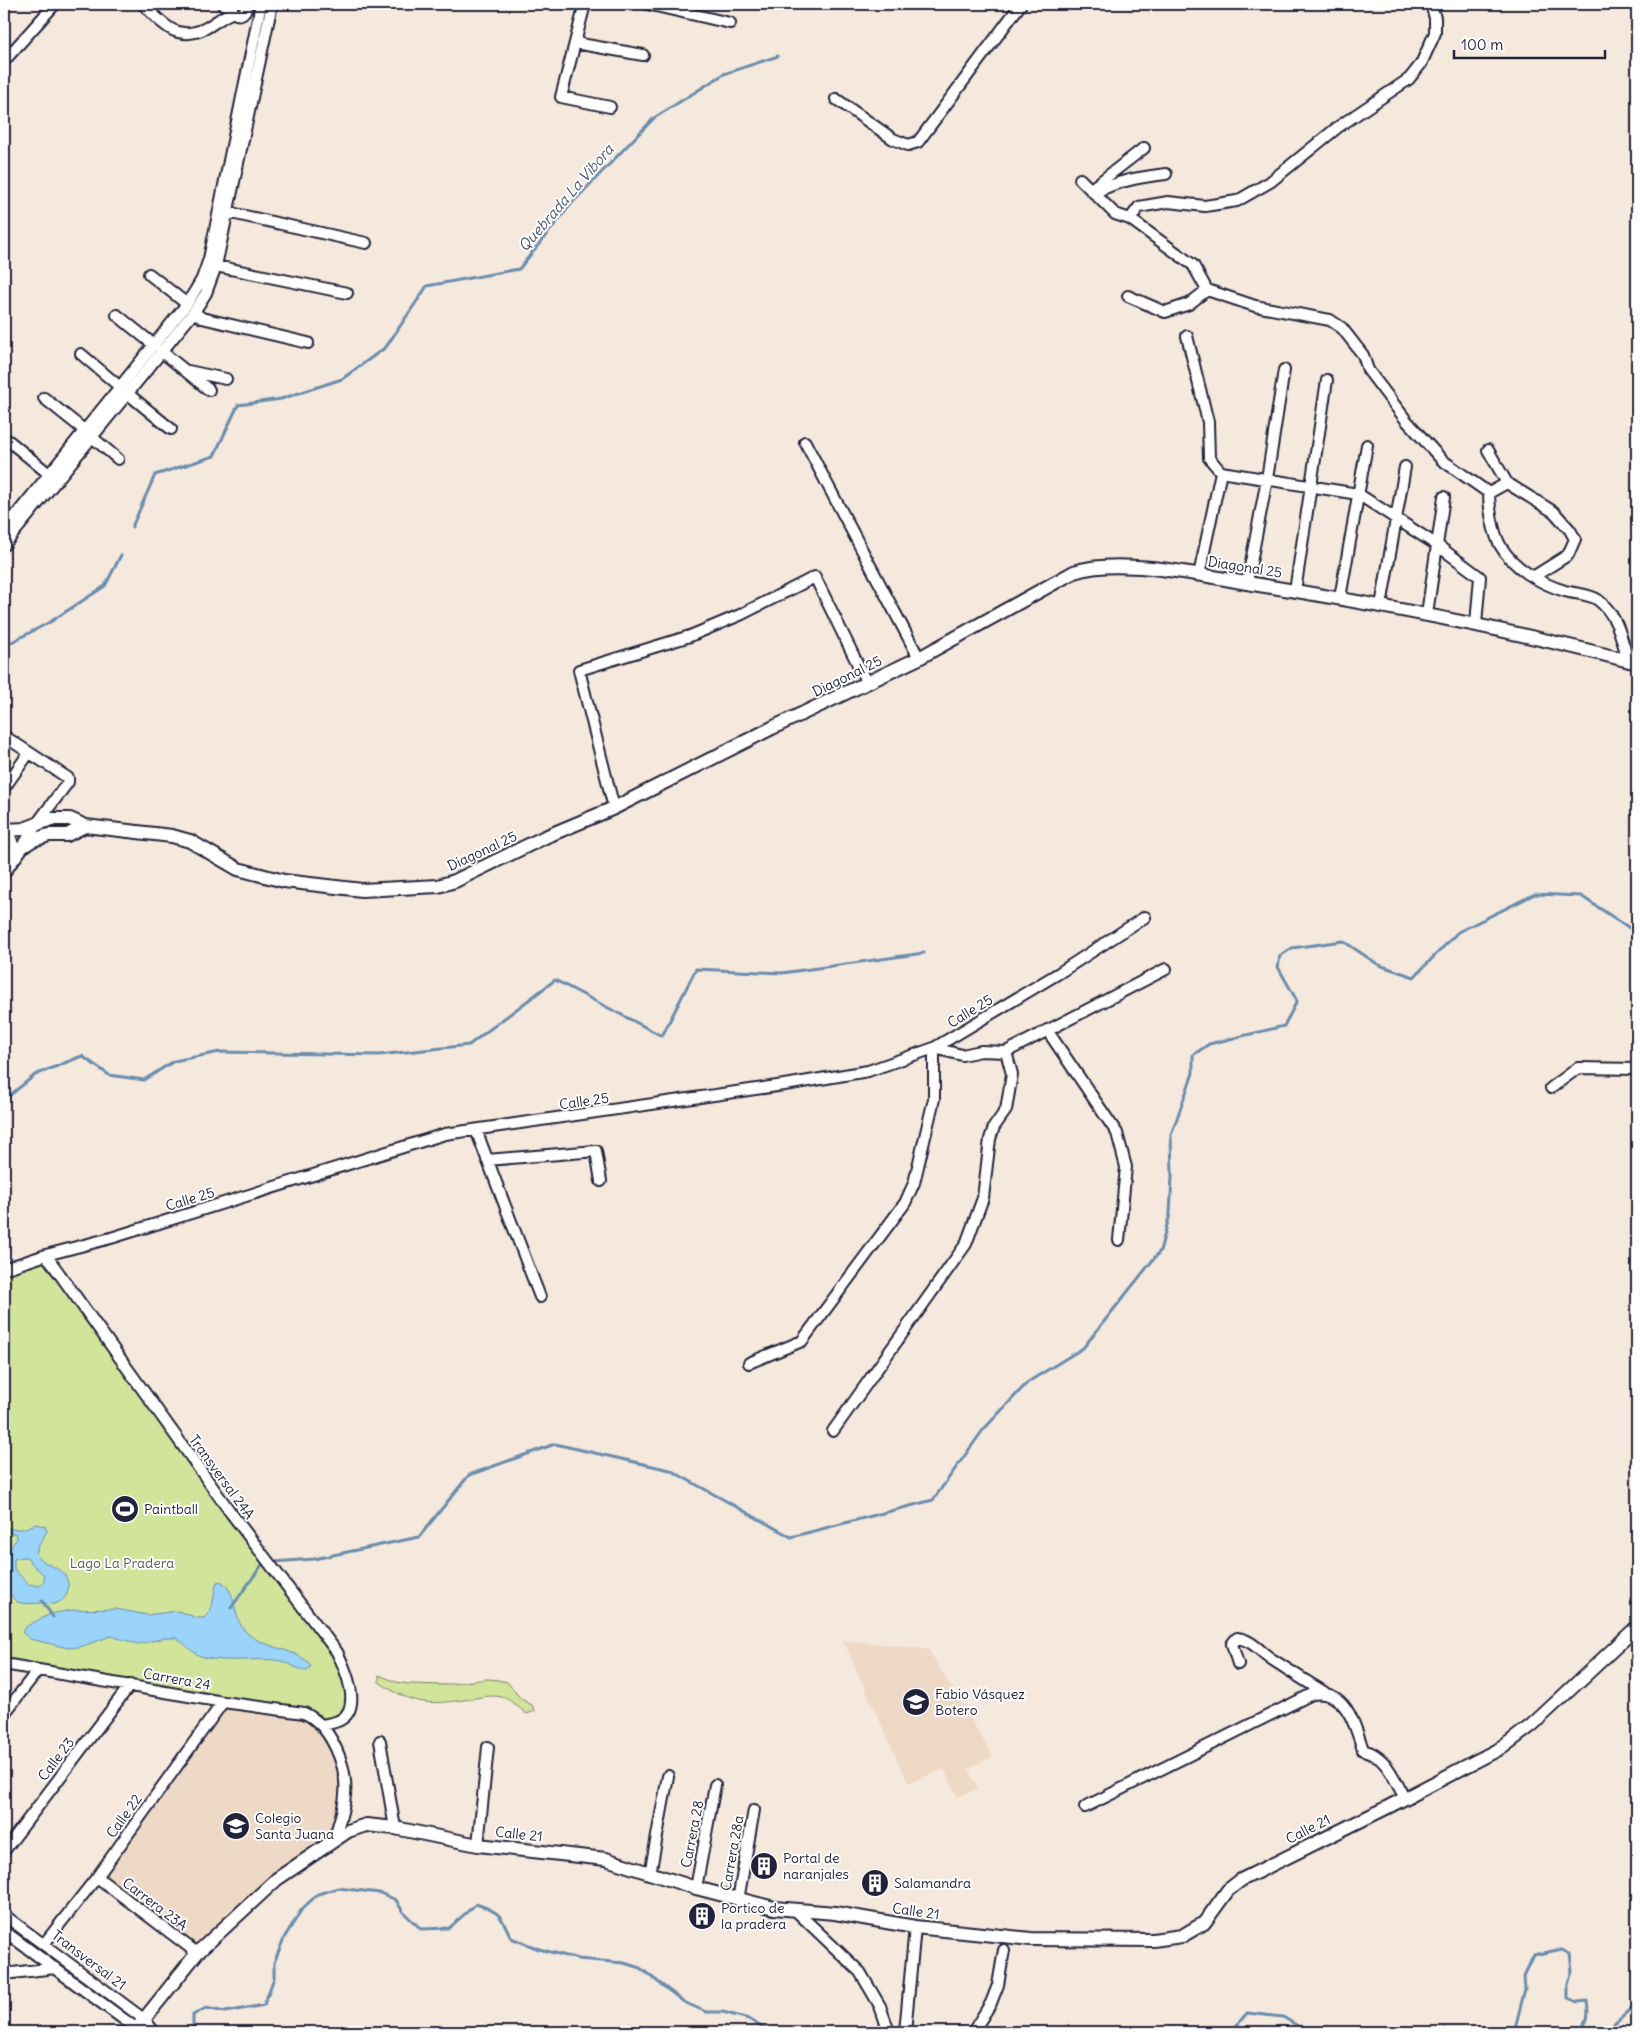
<svg xmlns="http://www.w3.org/2000/svg" width="1641" height="2036" font-family="Delius,sans-serif">
<rect width="100%" height="100%" fill="#f5e8dd"/>
<filter id="ink" filterUnits="userSpaceOnUse"><feTurbulence type="fractalNoise" baseFrequency=".02" numOctaves="2"/><feDisplacementMap in="SourceGraphic" scale="10" xChannelSelector="R" yChannelSelector="G"/><feConvolveMatrix kernelMatrix="1 2 1 2 8 2 1 2 1" color-interpolation-filters="sRGB"/></filter>
<g filter="url(#ink)">
<path fill="#eed8c6" d="M843 1640 928 1649 993 1756 968 1769 978 1788 958 1797 944 1769 908 1783Z
M223 1702 304 1713 321 1725 345 1776 334 1840 197 1953 97 1877Z"/>
<path fill="#d1e499" stroke="#7a836a" d="M46 1255 337 1652 350 1708 321 1725 312 1716 4 1664V1269Z
M379 1675 396 1682 409 1684 443 1685 487 1679 498 1680 507 1682 521 1699 532 1705 535 1711 527 1714C520 1709 512 1701 505 1698 493 1694 482 1697 470 1699 429 1705 414 1706 379 1682Z"/>
<path fill="#9ad4fa" stroke="#6a8dae" fill-rule="evenodd" d="M35 1524 45 1526 47 1531 38 1547 36 1554C43 1565 61 1567 66 1577 72 1589 66 1602 53 1604 50 1604 46 1603 42 1603 34 1603 26 1605 18 1602 12 1599 10 1592 4 1590 4 1563 2 1560 17 1538L16 1534 4 1531V1529H23ZM24 1557 28 1558 32 1564 44 1575V1581L40 1586 28 1584 14 1569V1559Z
M221 1581C239 1594 231 1617 246 1632 263 1649 301 1649 311 1666L307 1671C295 1669 287 1661 275 1660 253 1658 217 1664 198 1655 191 1651 184 1643 177 1638H166L138 1644 111 1636 80 1647 68 1648 30 1639 22 1632 27 1626 50 1614 72 1610 116 1609 147 1615 178 1611 197 1618H204C216 1608 212 1595 217 1582Z"/>
<g fill="none" stroke-linecap="round" stroke-linejoin="round">
<path stroke="#6a8dae" stroke-width="3" d="M132 527 155 475 214 456 238 405 281 399 342 379 386 347 427 286 519 269 572 203 654 118 724 74 778 56
M4 646 50 622 105 586 121 555
M4 1100 35 1075 82 1056 109 1075 144 1080 174 1061 220 1052 379 1055 469 1045 555 980 662 1036 696 969 782 973 924 953
M273 1562 314 1559 419 1537 469 1475 555 1444 670 1470 791 1537 933 1500 983 1430 1028 1382 1083 1348 1160 1251 1170 1214 1172 1176 1171 1135 1193 1073V1055L1209 1044 1284 1026 1297 1001 1278 967 1280 956 1292 948 1343 941 1379 965 1414 977 1458 932 1535 894 1581 896 1637 933
M42 1601 53 1617
M231 1608 264 1562
M194 2032 193 2030V2015L206 2008 225 2012 264 2005 274 1978V1963L284 1938 302 1909 318 1894 338 1888 380 1893 396 1900 403 1912 421 1929 449 1928 476 1904C500 1912 501 1915 511 1938L539 1949 578 1959 624 1963 640 1968 684 2002 706 2012H723L749 2019 769 2032
M1231 2032 1247 2013 1283 2017 1308 2032
M1439 2032 1444 2029 1448 2032
M1514 2032 1525 1989 1524 1976 1534 1955 1562 1949 1570 1953 1572 1971 1568 1984V1998L1577 2002 1587 2001C1589 2015 1589 2024 1576 2032
M1604 2032 1635 2005 1637 1998"/>
<g stroke="#22223b" stroke-width="14">
<path id="minor" d="M143 4C162 23 176 43 206 28 215 23 223 16 233 12 238 16 243 15 246 9L245 4
M222 4 232 8
M585 4 561 97 610 107
M647 4 730 23
M575 43 643 55
M4 61 55 4
M836 99 893 139 908 145 918 142 1021 4
M1080 179 1115 214 1130 219 1193 265 1207 290 1255 306 1330 320 1342 328 1363 355 1368 370 1406 420 1442 460 1489 493C1489 508 1493 532 1500 545 1513 568 1541 584 1565 591 1575 594 1590 594 1598 600 1617 614 1622 639 1628 661
M1091 189 1144 148
M1094 193C1117 181 1140 177 1166 174
M227 212 366 243
M1130 219 1139 207 1168 202 1205 206 1237 201 1270 182 1338 127 1409 79 1421 64 1435 33V18L1431 4
M216 266 347 293
M149 274 187 304
M1128 296 1165 312 1189 304 1207 290
M194 312 202 318 308 343
M117 315 154 345
M1187 336 1208 422 1209 458 1221 472 1199 575
M161 351 209 390
M81 354 120 387
M188 371 226 379
M127 393 171 429
M44 398 84 430
M92 437 118 459
M9 441 49 474
M805 442 919 658
M1488 450 1507 483 1554 512 1570 530 1575 539 1568 555 1533 577
M1221 472 1358 494 1437 545 1480 577 1476 624
M1489 493 1507 483
M4 512 17 523
M4 530 187 304 202 279 209 259 261 4
M4 545 194 312 206 293 216 266 272 4
M1247 583 1267 479 1284 370
M1295 591 1327 380
M1340 598 1367 445
M1381 606 1405 467
M1427 614 1444 497
M4 736 68 778V782L36 825 23 846
M4 788 29 753
M614 808 579 670 690 636 740 615 815 577 867 683
M1047 1030 1117 1133 1126 1167 1119 1240
M1006 1052 1166 969
M1551 1088 1578 1068 1637 1069
M476 1130 540 1297
M487 1160 596 1151 601 1181
M46 1255 231 1513 337 1652C345 1668 363 1708 340 1720 335 1723 327 1724 321 1725
M4 1269 46 1255 111 1238 445 1134 791 1084 868 1071 934 1048 1059 973 1145 917
M749 1363 802 1341 905 1203 914 1183 934 1099V1048L962 1055 981 1051 1006 1052 1012 1074 1006 1110 994 1127 990 1139 983 1198 966 1244 833 1431
M4 1664 223 1702 304 1713C331 1725 348 1767 345 1795 344 1810 338 1825 334 1840
M1238 1664 1232 1644 1237 1638C1253 1640 1260 1652 1273 1660 1290 1671 1307 1682 1324 1692
M4 1714 38 1670
M380 1741 395 1828
M1085 1807 1312 1694C1346 1688 1355 1725 1363 1750 1387 1756 1393 1778 1405 1798
M478 1845 488 1747
M4 1851 130 1685
M650 1874 668 1776
M97 1877 197 1953
M696 1888 715 1785
M738 1900 754 1810
M796 1911 860 1972 880 2006 889 2032
M4 1915 145 2020 154 2032
M4 1931 141 2032
M44 1944 97 1877 223 1702
M4 1974 55 1968
M905 2032 915 1927
M973 2032 991 2003 998 1985 1004 1950"/>
</g>
<g stroke="#22223b" stroke-width="16">
<path id="tertiary" d="M4 830C15 842 16 859 4 871
M5 830 24 829 51 819H70L85 826 172 836 190 841 238 869 284 881 362 890 438 886 455 881 545 837 614 808 772 728 919 658 1074 572C1117 557 1201 575 1247 583 1378 604 1509 629 1637 663
M11 862 22 847 33 840 49 835H67L85 826
M134 2032 197 1953 277 1879 348 1831 366 1825 395 1828 478 1845 606 1859 696 1888 774 1908 835 1913 915 1927 1031 1939 1153 1940 1182 1936 1204 1923 1228 1890 1241 1880 1388 1807 1503 1747 1532 1725 1637 1627"/>
</g>
<use href="#minor" stroke="#fff" stroke-width="10"/>
<use href="#tertiary" stroke="#fff" stroke-width="12"/>
</g>
</g>
<defs>
<g id="stadium-disc" transform="scale(1.4375)"><circle r="9.5" fill="#22223b" stroke="#fff"/><path d="M0-5a6.5 5 0 1 0 0 10a6.5 5 0 1 0 0-10ZM-3.5-1.8h7v3.6h-7Z" fill="#fff"/></g>
<g id="school-disc" transform="scale(1.4375)"><circle r="9.5" fill="#22223b" stroke="#fff"/><path d="M0-5L7-2L0 1L-7-2ZM-4 1L0 2.5L4 1V4Q0 6-4 4Z" fill="#fff"/></g>
<g id="building-disc" transform="scale(1.4375)"><circle r="9.5" fill="#22223b" stroke="#fff"/><path d="M-4-6H4V6H1V3H-1V6H-4ZM-2.5-4.3h1.7v1.8h-1.7ZM.8-4.3h1.7v1.8H.8ZM-2.5-1h1.7V.8h-1.7ZM.8-1h1.7V.8H.8Z" fill="#fff"/></g>
</defs>
<g fill-rule="evenodd">
<use href="#stadium-disc" x="125" y="1509"/>
<use href="#school-disc" x="916" y="1702"/>
<use href="#school-disc" x="236" y="1826"/>
<use href="#building-disc" x="764" y="1866"/>
<use href="#building-disc" x="875" y="1883"/>
<use href="#building-disc" x="702" y="1916"/>
</g>
<g text-anchor="middle" stroke-width="4" stroke-linejoin="round" paint-order="stroke">
<g font-size="14" fill="#22223b" stroke="#fff">
<text transform="translate(1245 567) rotate(9)" y="5">Diagonal 25</text>
<text transform="translate(847 676) rotate(-26)" y="5">Diagonal 25</text>
<text transform="translate(482 851) rotate(-25)" y="5">Diagonal 25</text>
<text transform="translate(970 1011) rotate(-31)" y="5">Calle 25</text>
<text transform="translate(584 1101) rotate(-8)" y="5">Calle 25</text>
<text transform="translate(190 1199) rotate(-17)" y="5">Calle 25</text>
<text transform="translate(222 1477) rotate(54)" y="5">Transversal 24A</text>
<text transform="translate(177 1679) rotate(10)" y="5">Carrera 24</text>
<text transform="translate(56 1759) rotate(-53)" y="5">Calle 23</text>
<text transform="translate(124 1816) rotate(-54)" y="5">Calle 22</text>
<text transform="translate(1308 1829) rotate(-27)" y="5">Calle 21</text>
<text transform="translate(519 1834) rotate(6)" y="5">Calle 21</text>
<text transform="translate(692 1834) rotate(-79)" y="5">Carrera 28</text>
<text transform="translate(732 1853) rotate(-80)" y="5">Carrera 28a</text>
<text transform="translate(155 1904) rotate(37)" y="5">Carrera 23A</text>
<text transform="translate(916 1911) rotate(8)" y="5">Calle 21</text>
<text transform="translate(89 1960) rotate(37)" y="5">Transversal 21</text>
</g>
<g font-size="14" fill="#22223b" stroke="#fff" text-anchor="start">
<text x="144" y="1514">Paintball</text>
<text x="935" y="1699">Fabio Vásquez<tspan x="935" dy="16">Botero</tspan></text>
<text x="255" y="1823">Colegio<tspan x="255" dy="16">Santa Juana</tspan></text>
<text x="783" y="1863">Portal de<tspan x="783" dy="16">naranjales</tspan></text>
<text x="894" y="1888">Salamandra</text>
<text x="721" y="1913">Portico de<tspan x="721" dy="16">la pradera</tspan></text>
</g>
<g font-size="14" fill="#575c57" stroke="#fff">
<text x="122" y="1568">Lago La Pradera</text>
</g>
<g font-size="15" font-style="italic" fill="#465774" stroke="#fff">
<text transform="translate(566 198) rotate(-49)" y="5">Quebrada La Vibora</text>
</g>
</g>
<rect width="1641" height="2036" fill="none" stroke="#fff" stroke-width="20"/>
<rect x="10" y="10" width="1621" height="2016" fill="none" stroke="#22223b" stroke-width="2" filter="url(#ink)"/>
<path d="M1454 50v8h151v-8" fill="none" stroke="#22223b" stroke-width="2.5"/>
<text x="1461" y="50" font-size="15" fill="#22223b" stroke="#ffffff" stroke-width="4" paint-order="stroke">100 m</text>
</svg>
